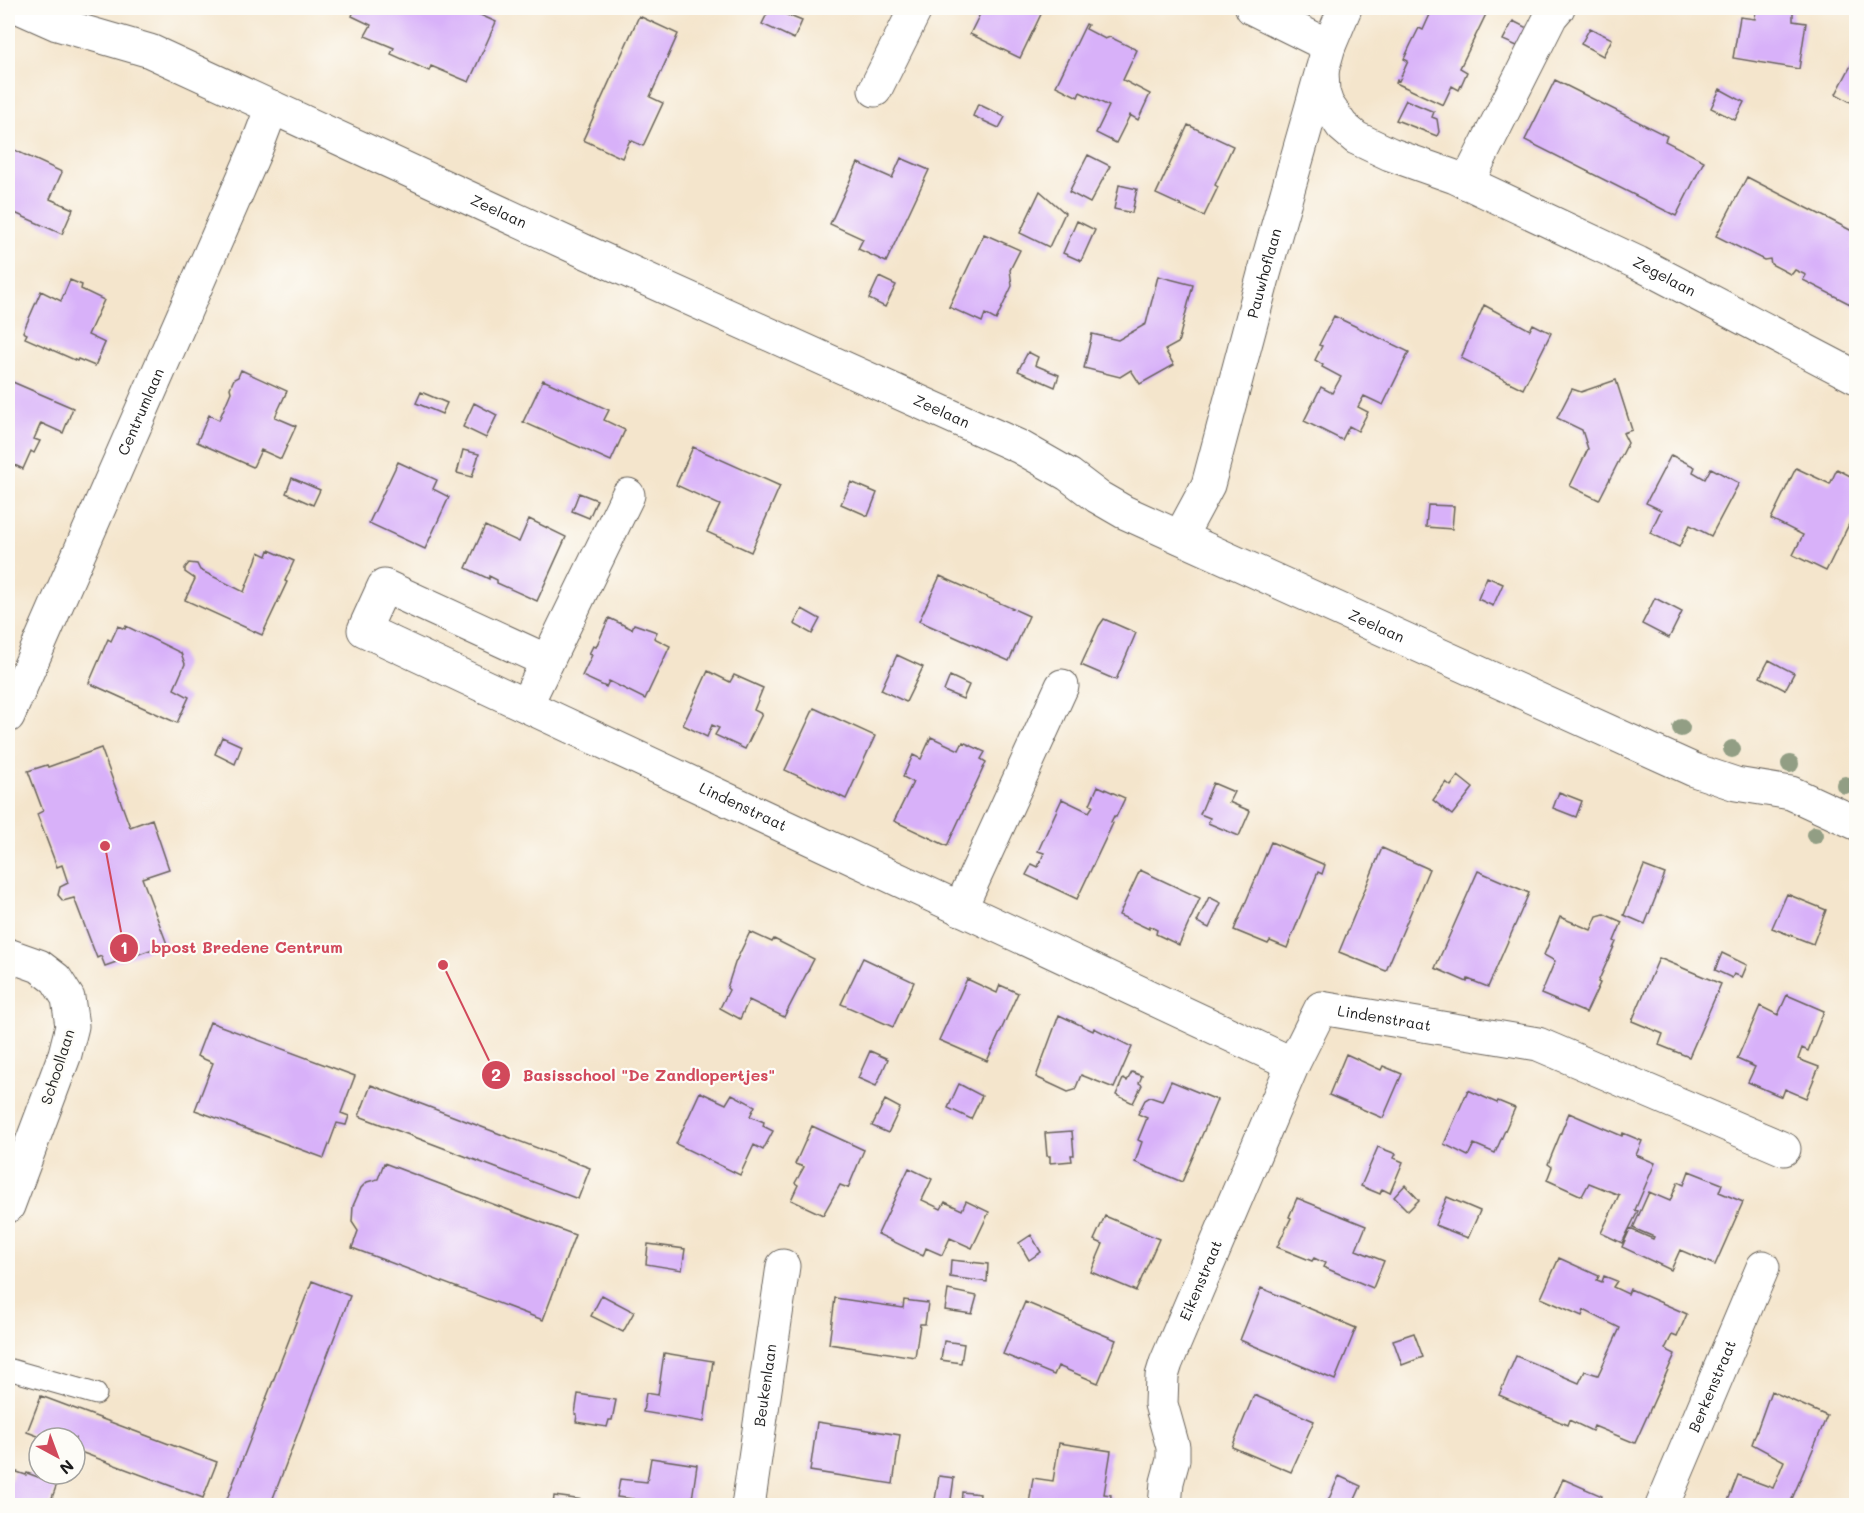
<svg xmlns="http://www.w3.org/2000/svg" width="1864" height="1513" font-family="Mali,sans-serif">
<rect width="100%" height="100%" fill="#fdfcf7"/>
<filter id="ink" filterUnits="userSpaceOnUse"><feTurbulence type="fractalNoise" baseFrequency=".0167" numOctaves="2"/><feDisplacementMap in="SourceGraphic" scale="12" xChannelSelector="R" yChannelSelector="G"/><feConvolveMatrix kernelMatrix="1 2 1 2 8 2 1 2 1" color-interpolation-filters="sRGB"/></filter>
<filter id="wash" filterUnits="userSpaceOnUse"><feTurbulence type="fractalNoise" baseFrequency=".008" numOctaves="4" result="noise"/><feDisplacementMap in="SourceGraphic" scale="24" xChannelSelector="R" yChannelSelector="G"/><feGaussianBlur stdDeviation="1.35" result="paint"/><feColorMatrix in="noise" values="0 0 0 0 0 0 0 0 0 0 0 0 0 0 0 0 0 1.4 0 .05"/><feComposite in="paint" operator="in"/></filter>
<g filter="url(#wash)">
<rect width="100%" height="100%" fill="#f4e5cc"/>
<g id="blocks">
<path fill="#d8b1f9" d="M355 8H446L454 11 456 8H465L496 22 469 82 431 66 429 71 391 54 394 48 365 36 371 25 352 16Z
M770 8 802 21 794 39 762 24Z
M983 8H1044L1020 58 970 34Z
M1433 8H1489L1460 68 1467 72 1459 90 1452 86 1443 105 1396 83 1397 80 1399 81 1408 61 1404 59 1411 44 1419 28 1423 30Z
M1756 8H1793V21L1806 23 1799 69 1733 58 1740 17 1755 19Z
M639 16 678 34 650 97 663 103 643 146 630 140 622 158 583 140Z
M1513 21 1527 28 1517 46 1503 40Z
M1086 24 1088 25 1086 29 1105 39 1110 37 1137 50 1123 80 1150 94 1138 120 1130 115 1116 143 1096 133 1109 106 1080 92 1078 97 1056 86Z
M1590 28 1612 39 1603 56 1581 44Z
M1854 60 1856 62V105L1836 94Z
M1555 80 1667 136 1665 141 1704 161 1676 216 1525 140Z
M1720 89 1744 102 1735 120 1711 108Z
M1406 100 1434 112 1432 117 1437 119 1439 132 1437 136 1396 120Z
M978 104 1005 117 999 128 973 116Z
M1188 125 1233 146 1215 185 1218 187 1204 216 1156 194Z
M8 147 62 172 50 199 73 209 62 234 8 210Z
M1088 155 1110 166 1090 203 1069 192Z
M901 158 929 170 886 262 858 249 863 239 830 224 858 163 892 178Z
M1747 177 1856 233 1852 247 1856 249V307L1803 280 1806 275 1795 270 1792 274H1790L1771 264 1770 259 1764 260 1716 236Z
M1119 185 1137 189 1132 213 1114 209Z
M1040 191 1065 213 1049 247 1020 233Z
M1077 221 1095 230 1081 261 1063 253Z
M984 234 1020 250 1010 270 1012 286 996 320 985 314 982 322 949 307Z
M1158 276 1193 285 1178 343 1165 350 1174 365 1140 384 1131 370 1120 377 1084 368 1092 334 1118 340 1146 324Z
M879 277 896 285 885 307 869 299Z
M70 280 82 285 81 289 104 300 88 335 105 343 95 366 78 359 77 361 25 338 27 334 23 332 41 291 61 301Z
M1484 305 1530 330 1533 324 1551 333 1523 389 1461 358Z
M1334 316 1409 352 1383 405 1364 396 1358 407 1368 412 1358 431 1349 426 1342 440 1304 421 1321 387 1332 393 1341 377 1322 367 1323 365 1315 360 1322 346 1319 345Z
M1028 352 1038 357 1035 365 1059 375 1055 387 1018 371Z
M241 370 287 391 275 417 296 426 281 459 261 450 253 467 197 442 209 415 219 420 231 392 230 388 234 379 238 377Z
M8 380 73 408 63 433 41 423 34 439 40 441 34 453 31 451 23 469 8 462Z
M543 380 609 410 604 420 625 430 611 461 523 422Z
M1616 380 1632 430 1623 433 1628 443 1599 500 1570 486 1588 449 1582 430 1557 418 1572 389 1581 392Z
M421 392 447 403 442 414 416 403Z
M474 403 497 415 486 438 463 427Z
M693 447 780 486 751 552 707 532 720 505 676 485Z
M463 450 479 454 472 477 457 473Z
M1671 455 1695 467 1693 472 1705 479 1711 468 1739 483 1711 536 1690 525 1679 547 1650 533 1661 510 1646 503Z
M398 462 437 480 433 489 449 497 425 549 369 523Z
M1796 468 1830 484 1837 469 1856 479V510L1826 571 1793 555 1803 535 1771 519Z
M292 478 320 490 313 505 286 493Z
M851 482 877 493 868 516 841 504Z
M579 493 597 500 589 518 572 511Z
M1428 505 1454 506 1452 529 1426 527Z
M529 519 566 537 537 601 497 583V580L489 576V579L466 568 485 526 519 542Z
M269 550 294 561 285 581 287 582 262 635 185 600 195 579 185 572V568L189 563 197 564 200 570 244 592 259 552 267 556Z
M940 576 1029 616 1009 661 919 621Z
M1487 577 1503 584 1493 606 1478 599Z
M1655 598 1682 612 1669 638 1642 624Z
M802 609 820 619 812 634 794 624Z
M609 618 632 629 634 624 657 632 654 638 670 646 645 699 609 681 606 687 582 676 592 655 589 654 593 646 596 647Z
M1104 619 1136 633 1116 680 1081 665 1099 626Z
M118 626 125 629 126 626 181 653 185 664 174 689 189 697 177 723 89 683 108 639 111 641Z
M897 655 923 667 906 702 881 690Z
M1769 660 1794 673 1785 690 1760 677Z
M708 671 730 682 734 675 763 688 754 710 762 714 745 749 715 735 719 728 712 725 707 737 683 725Z
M950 676 969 685 963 699 944 691Z
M814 708 875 736 846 799 785 770Z
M222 737 242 746 235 764 215 754Z
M931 737 959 750 963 742 985 752 981 759 986 762 947 846 894 821 913 782 903 777 913 755 921 759Z
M101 748 130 827 152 819 169 869 142 878 167 944 105 966 101 956 97 958 74 898 63 901 58 895 60 887 68 883 62 865 57 867 37 814 43 811 28 771 47 765 48 767Z
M1458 776 1473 788 1452 815 1433 800 1446 782 1451 786Z
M1213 783 1234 792 1229 802 1250 811 1239 836 1208 823 1210 818 1200 814Z
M1098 786 1125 798 1116 817 1114 816 1111 822 1113 823 1077 899 1026 875 1032 864 1038 867 1044 853 1038 851 1062 799 1089 812 1093 806 1090 804Z
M1559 792 1582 801 1576 817 1553 808Z
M1271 842 1325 865 1322 874 1318 872 1287 948 1270 941 1268 944 1234 930Z
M1382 848 1429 869 1386 971 1339 952Z
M1644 866 1665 874 1645 924 1624 915Z
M1140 870 1200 898 1179 945 1156 934 1157 930 1149 926V929L1119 915Z
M1478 871 1529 893 1488 987 1468 979 1467 982 1435 968Z
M1787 894 1826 910 1813 944 1772 928Z
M1209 897 1221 903 1209 928 1197 922Z
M1604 914 1622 922 1614 941 1616 942 1598 982 1600 983 1586 1013 1541 994 1555 961 1544 955 1560 917 1591 930 1597 916Z
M750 932 772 942 774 939 814 959 784 1017 749 1000 740 1019 720 1008 729 990 727 988 735 963Z
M1722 953 1747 965 1742 977 1734 974 1732 978 1715 970Z
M863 958 914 982 893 1027 841 1004Z
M1659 958 1721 984 1689 1057 1659 1045 1663 1034 1632 1021Z
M967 979 997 993 1000 985 1018 993 987 1061 939 1040Z
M1787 995 1824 1011 1808 1051 1802 1048 1798 1059 1819 1067 1806 1098 1785 1089 1782 1097 1748 1082 1755 1067 1737 1059 1760 1006 1778 1015Z
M1059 1015 1093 1031 1094 1028 1132 1047 1114 1088 1081 1075 1075 1090 1068 1092 1036 1077Z
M210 1022 355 1076 341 1113 349 1116 346 1125 337 1123 324 1158 195 1110 213 1063 197 1056Z
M870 1051 888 1059 876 1086 858 1078Z
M1346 1054 1381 1070 1383 1066 1402 1074 1383 1118 1329 1095Z
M1132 1072 1142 1076 1139 1083 1142 1085 1133 1103 1116 1095 1123 1079 1127 1081Z
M1171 1081 1217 1100 1182 1182 1135 1162 1142 1142 1138 1140 1147 1118 1138 1114 1145 1100 1150 1097 1162 1101Z
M959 1084 982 1096 971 1119 948 1108Z
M371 1085 590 1168 578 1199 359 1116Z
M1468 1090 1497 1103 1498 1101 1515 1108 1495 1153 1474 1144 1468 1156 1444 1144Z
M700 1092 726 1104 732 1094 755 1106 750 1116 764 1122 763 1126 773 1131 763 1150 754 1145 740 1175 676 1144Z
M885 1100 900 1108 888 1133 872 1126Z
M1569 1113 1622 1136 1623 1133 1642 1141 1636 1155 1655 1163 1635 1210 1638 1211 1622 1243 1601 1233 1619 1195 1589 1183 1582 1196 1547 1180 1552 1167 1548 1164Z
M812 1126 864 1150 848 1188 840 1185 823 1215 791 1200 798 1185 795 1183 804 1167 795 1164Z
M1072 1131 1074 1155H1071L1072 1161 1050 1163V1156H1047L1045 1133Z
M1378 1147 1396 1154 1394 1158 1403 1162 1390 1193 1382 1189 1380 1194 1361 1186Z
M384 1163 575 1235 543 1320 352 1248 358 1231 352 1222 353 1206 361 1188 367 1182 378 1179Z
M909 1168 932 1179 922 1200 941 1209 945 1202 962 1210 966 1201 989 1212 972 1248 950 1238 942 1255 926 1248 923 1256 878 1234Z
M1689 1171 1722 1184 1719 1192 1743 1202 1715 1265 1680 1250 1671 1270 1622 1247 1630 1229 1653 1239 1654 1237 1633 1228 1649 1192 1670 1201 1678 1182 1684 1185Z
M1405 1185 1419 1200 1408 1211 1394 1197Z
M1447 1197 1480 1211 1468 1238 1435 1225Z
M1297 1198 1366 1226 1356 1250 1384 1261 1373 1288 1323 1267 1325 1263 1314 1258 1312 1261 1277 1247 1291 1218 1289 1217Z
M1105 1216 1159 1239 1136 1291 1091 1272 1103 1244 1094 1240Z
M1031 1235 1041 1252 1029 1260 1019 1243Z
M648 1244 685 1249 682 1270 646 1264Z
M1559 1258 1599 1276 1597 1280 1602 1282 1604 1276 1617 1281 1613 1287 1628 1294 1630 1289 1687 1314 1677 1337 1672 1335 1665 1349 1675 1354 1635 1443 1594 1426 1592 1431 1569 1420 1567 1425 1499 1395 1516 1356 1579 1383 1585 1371 1598 1375 1620 1328 1584 1310 1582 1316 1541 1298Z
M951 1260 988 1264 987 1282 950 1277Z
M312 1281 350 1296 270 1506H230L225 1504Z
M1261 1288 1356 1328 1335 1380 1240 1340Z
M948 1290 977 1296 972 1314 945 1310Z
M602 1295 634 1312 623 1332 591 1316Z
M835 1298 903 1308 904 1300 928 1303 925 1324H920L915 1357 829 1344Z
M1025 1302 1116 1340 1098 1383 1058 1366 1054 1375 1003 1354Z
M1414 1333 1423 1357 1402 1365 1393 1340Z
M944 1341 964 1344 961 1363 941 1360Z
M664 1353 713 1361 704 1422 643 1412 646 1393 658 1395Z
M1771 1391 1827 1416 1789 1506H1726L1738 1475 1773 1488 1784 1461 1752 1444Z
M578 1394 616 1400 612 1420H609L607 1427 576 1422 577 1415 575 1414Z
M1254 1395 1314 1421 1291 1472 1232 1447Z
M41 1396 217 1462 203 1498 75 1450V1438H43L27 1432Z
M817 1422 900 1435 893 1484 810 1471Z
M1059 1443 1111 1451 1104 1494 1111 1495 1110 1506 1029 1504 1033 1478 1053 1481Z
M651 1458 697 1465 691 1506H633V1499L617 1497 620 1479 647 1482Z
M14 1471 26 1475 27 1473 57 1484 49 1506H8V1487Z
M939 1476 954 1478 950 1506H934Z
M1339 1476 1361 1486 1352 1506H1339L1328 1501Z
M1563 1479 1602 1496 1597 1506H1551Z
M962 1492 980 1494 979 1506H961Z
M554 1496 583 1500V1506H553Z"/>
</g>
</g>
<g filter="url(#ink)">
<use href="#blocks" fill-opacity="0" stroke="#68625a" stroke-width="1.5"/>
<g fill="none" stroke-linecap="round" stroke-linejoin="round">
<g stroke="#68625a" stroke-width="23">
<path id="service" d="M8 1369 96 1394"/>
</g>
<g stroke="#68625a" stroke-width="35">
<g id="minor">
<path d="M1252 8 1329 46"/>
<path id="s1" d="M1322 71 1323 92 1327 104 1342 126 1356 138 1390 154 1455 177 1638 263 1856 377"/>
<path d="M875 90 916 8"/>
<path d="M1467 183 1551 16 1558 8"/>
<path id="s2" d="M547 661 384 586 364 630 1293 1064 1321 1008 1538 1044 1784 1149"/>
<path d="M526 705 628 495"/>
<path d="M960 909 1062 686"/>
<path d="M8 955 39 966 56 979 68 998 72 1026 65 1054 8 1206"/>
<path id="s3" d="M748 1506 783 1266"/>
<path id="s4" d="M1165 1506 1167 1482 1173 1460V1447L1161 1404 1162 1376 1166 1363 1293 1064"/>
<path id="s5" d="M1662 1506 1763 1267"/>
</g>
</g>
<g stroke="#68625a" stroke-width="35">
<g id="tertiary">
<path id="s6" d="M21 8 57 24 150 51 584 251 1020 447 1069 475 1098 497 1124 512 1694 770 1736 784 1791 793 1856 823"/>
<path id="s7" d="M1180 537 1208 485 1264 274 1329 46 1345 8"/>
<path id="s8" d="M8 716 256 149 272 107"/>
</g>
</g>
<use href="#service" stroke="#fff" stroke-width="21"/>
<use href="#minor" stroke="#fff" stroke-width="33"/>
<use href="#tertiary" stroke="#fff" stroke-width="33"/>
</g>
<g fill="#929e84">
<circle cx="1681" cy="728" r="9"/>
<circle cx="1732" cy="749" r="9"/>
<circle cx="1790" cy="764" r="9"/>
<circle cx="1845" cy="785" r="9"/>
<circle cx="1815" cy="835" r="9"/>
</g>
</g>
<g text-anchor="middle" stroke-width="4.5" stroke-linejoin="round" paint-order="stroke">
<g font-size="15" fill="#1c1c1c" stroke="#fdfcf7">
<text dy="5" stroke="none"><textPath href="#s6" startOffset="520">Zeelaan</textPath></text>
<text dy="5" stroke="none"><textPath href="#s7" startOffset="278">Pauwhoflaan</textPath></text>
<text dy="5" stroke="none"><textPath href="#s1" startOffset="417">Zegelaan</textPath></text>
<text dy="5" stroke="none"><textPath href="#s8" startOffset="332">Centrumlaan</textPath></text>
<text dy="5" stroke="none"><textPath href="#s6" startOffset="1006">Zeelaan</textPath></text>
<text dy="5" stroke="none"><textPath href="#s6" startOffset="1492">Zeelaan</textPath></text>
<text dy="5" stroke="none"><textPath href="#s2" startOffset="646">Lindenstraat</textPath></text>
<text dy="5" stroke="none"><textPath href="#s2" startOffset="1380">Lindenstraat</textPath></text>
<text transform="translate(58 1067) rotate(-72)" y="5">Schoollaan</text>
<text dy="5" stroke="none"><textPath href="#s4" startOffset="236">Eikenstraat</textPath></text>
<text dy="5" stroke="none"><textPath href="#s3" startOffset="122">Beukenlaan</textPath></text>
<text dy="5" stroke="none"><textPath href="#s5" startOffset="130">Berkenstraat</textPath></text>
</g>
</g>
<path fill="none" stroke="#d1495b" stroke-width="2" d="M105 846L124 948M443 965L496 1075"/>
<g fill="#d1495b" stroke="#fdfcf7" stroke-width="2">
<circle cx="105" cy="846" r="6"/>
<circle cx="443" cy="965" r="6"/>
<circle cx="124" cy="948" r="15"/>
<circle cx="496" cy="1075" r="15"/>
</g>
<g font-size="18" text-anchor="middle" font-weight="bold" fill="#fff">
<text x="124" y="954">1</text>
<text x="496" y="1081">2</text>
</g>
<g font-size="16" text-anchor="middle" font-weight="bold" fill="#d1495b" stroke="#fdfcf7" stroke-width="4.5" stroke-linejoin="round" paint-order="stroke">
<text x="247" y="953">bpost Bredene Centrum</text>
<text x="649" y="1081">Basisschool "De Zandlopertjes"</text>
</g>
<rect width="1864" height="1513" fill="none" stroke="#fdfcf7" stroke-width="30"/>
<g transform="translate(57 1456) rotate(139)"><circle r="28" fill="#fdfcf7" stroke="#a3a29f" stroke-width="1.5"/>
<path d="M0-4.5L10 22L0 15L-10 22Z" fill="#d1495b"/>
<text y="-9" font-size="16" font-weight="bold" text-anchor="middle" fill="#1c1c1c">N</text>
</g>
</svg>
